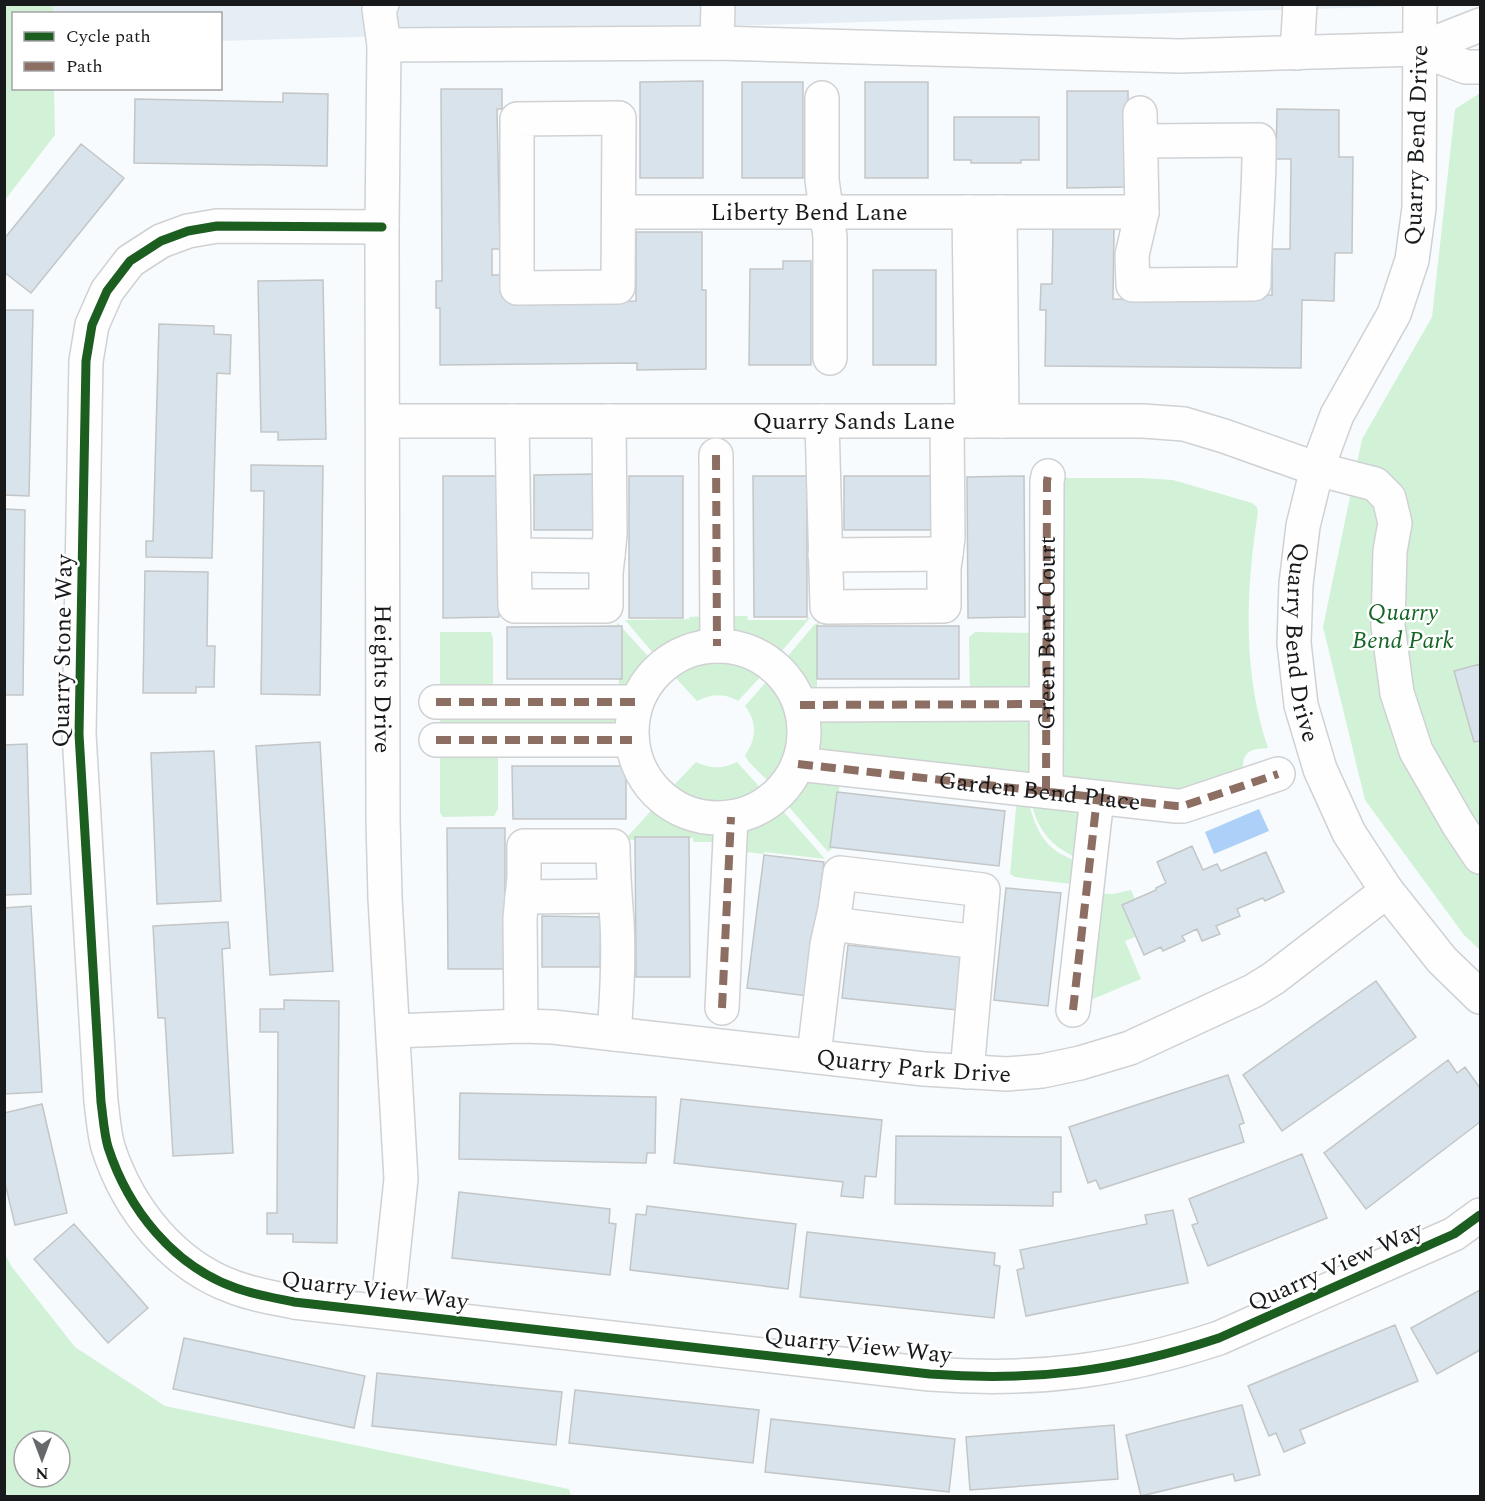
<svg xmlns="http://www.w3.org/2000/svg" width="1485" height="1501" font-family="Spectral,serif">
<rect width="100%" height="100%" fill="#f8fbfd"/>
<path fill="#e6eef5" d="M1480 4 221 41 220 14 54 13 53 5Z"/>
<path fill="#d2f2d7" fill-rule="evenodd" d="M5 4 53 5 54 13 14 14V88L54 89 55 135 5 200Z
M1480 93V950L1464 935 1365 800 1323 627 1362 439 1432 317 1455 109Z
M1053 478H1142L1173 480 1252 503 1257 507 1258 512C1246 590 1242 672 1268 748 1249 749 1242 752 1243 772L1188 801 1052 789Z
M711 616V639L685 645 659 660 625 620 689 619V617Z
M723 616H747L748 620H806L807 618H810L775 659 754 647 723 639Z
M617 622 655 664 647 672 635 689H619Z
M819 622V627L817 628V690L801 692 789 673 781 664 814 625Z
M440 632H491L493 638V694L440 698Z
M975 632 1037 633 1043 695 970 696 969 637Z
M716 651C735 653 749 658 766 668L764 673 738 701C723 693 712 694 697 701L672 674 669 668C684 658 698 653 716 651Z
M773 674C805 711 806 751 775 788L748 761 745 755C757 738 757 722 745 706Z
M440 705 628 716 626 727 440 737Z
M1038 708 1043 782 805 762 810 735V721Z
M440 743 498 749V809L494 816 443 817 440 813Z
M696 762C711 769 722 769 737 762L767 795C735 818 700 816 668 795L670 789Z
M803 768 841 773 833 848 828 852 782 799 794 784Z
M1017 797 1029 803C1038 839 1050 854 1087 864L1079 885 1015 877 1010 874Z
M1089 800 1078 858C1053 848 1038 831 1032 805Z
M658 803C680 818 699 824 725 824L724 842H693V838L628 840V836Z
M776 803 825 859 764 852V854L735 851 737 823 758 815Z
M1131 890 1135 899 1122 905 1135 937 1125 941 1141 979 1081 1004 1091 893 1113 894Z
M5 1254 12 1267 75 1347 165 1406 569 1489 571 1496H5ZM24 1441H60V1477H24Z"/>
<path fill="#add0f8" d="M1259 809 1269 831 1214 854 1205 832Z"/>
<path fill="#d9e3eb" stroke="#c3c6c7" stroke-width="1.5" d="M703 81V178H640V82Z
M742 82H803V178H742Z
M865 82H928V178H865Z
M441 89H502V109H497L500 249H492V275H507V302L636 301V232H702V290H706V369L637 370V363L440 365V308H436V281H442Z
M1067 91H1128L1129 187 1067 188Z
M283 93 328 94 327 166 134 163 135 99 283 102Z
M1277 109 1339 110V157H1353L1352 253H1335L1334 301 1302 300 1301 368 1045 366 1046 310H1040L1041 284H1052L1053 228 1114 229 1113 299 1242 300V295H1272V249H1290L1291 159H1276Z
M954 117H1039V160H1021V163H971V160H954Z
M81 144 124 178 31 293 4 272V239Z
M783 261H811V365H749L750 269H783Z
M873 270H936V365H873Z
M323 280 326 439 278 440V432H261L258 281Z
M4 310H33L29 496 4 495Z
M159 324 214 326V334L231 335 230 374 217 373 212 558 146 557V541H153Z
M251 465 323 466 320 695 261 694 264 491H251Z
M594 474V530H534V475Z
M443 476H498L499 617 443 618Z
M629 476H683V618H629Z
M753 476H807V617H754Z
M844 476H931V530H844Z
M1024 476 1025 617 968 618 967 477Z
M4 509 25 510 23 695H4Z
M145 571 208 572 207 646H215L214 687H196V693H143Z
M622 626V679H507V627Z
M817 626H959V679H817Z
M1480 664V741L1474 742 1454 671Z
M320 742 333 971 270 975 256 746Z
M27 744 31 894 4 895V745Z
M214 751 221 901 157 904 151 753Z
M512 766H626V819H513Z
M837 792 1005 811 999 866 830 847Z
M447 828H505V969H448Z
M635 837H689L690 977H636Z
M1192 846 1203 870 1217 864 1221 871 1266 852 1284 892 1265 901 1263 898 1237 909 1240 916 1216 926 1220 934 1202 941 1197 929 1182 936 1185 941 1163 951 1161 947 1144 955 1122 905 1156 890V888L1166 883 1157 862Z
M764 855 824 862 807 996 747 988Z
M1006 888 1061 893 1048 1006 994 1000Z
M31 906 42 1092 4 1094V908Z
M542 916 601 917 600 967H542Z
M228 922 230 948 222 949 233 1153 173 1156 165 1018H158L153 926Z
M848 945 962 957 957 1010 842 998Z
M1376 981 1416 1037 1282 1131 1243 1075Z
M284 1000 339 1001 337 1243 293 1242V1234H267V1213H277L278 1032H260V1009H284Z
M1448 1060 1457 1073 1465 1067 1480 1088V1122L1366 1209 1324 1153Z
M1228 1075 1244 1123 1239 1125 1244 1142 1100 1189 1096 1180 1088 1183 1069 1127Z
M460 1093 656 1097 655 1153H647L646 1163 459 1159Z
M681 1099 882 1120 876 1177 865 1176 863 1198 841 1196 843 1182 674 1163Z
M42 1104 67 1213 15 1225 4 1179V1113Z
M896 1136 1061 1137V1192H1053V1206L895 1204Z
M1302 1154 1327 1218 1208 1266 1192 1225 1198 1223 1189 1199Z
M459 1192 610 1209 609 1223 616 1224 610 1275 452 1258Z
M647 1206 796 1224 788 1289 630 1270 636 1214 646 1215Z
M1173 1210 1188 1283 1026 1316 1017 1270 1024 1268 1020 1250 1147 1224 1145 1215Z
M74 1224 148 1308 108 1343 34 1259Z
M807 1232 995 1253 994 1265 1000 1266 994 1318 800 1297Z
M1480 1290V1350L1437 1374 1411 1328Z
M1395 1325 1418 1381 1300 1430 1305 1443 1284 1452 1276 1433 1269 1436 1248 1386Z
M184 1338 365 1376 354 1428 173 1389Z
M377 1373 562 1392 556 1445 372 1426Z
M575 1390 759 1410 753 1463 569 1443Z
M1242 1405 1260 1475 1235 1481 1233 1474 1141 1496 1126 1435Z
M771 1419 955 1439 949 1492 765 1472Z
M1114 1425 1118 1479 970 1490 966 1437Z"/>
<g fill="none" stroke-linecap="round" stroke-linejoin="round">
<g stroke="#cfd1d3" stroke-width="36">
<g id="minor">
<path id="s1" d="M382 4 379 9 384 45 382 227 383 819 385 898 401 1179 387 1312"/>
<path id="s2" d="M1420 4 1419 208 1412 260 1394 314 1337 415 1317 469 1303 526 1296 584 1294 643 1301 705 1320 769 1349 833 1387 891 1442 960 1480 997"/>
<path d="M717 43 718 4"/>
<path d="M384 45 717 43 1179 56 1419 49 1480 25"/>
<path d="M1419 49 1466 67H1480"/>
<path d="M1297 53 1300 4"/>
<path d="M822 98V180L830 237V358"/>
<path d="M1140 113 1142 212 1132 255 1133 285 1254 284C1254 236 1260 189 1259 140L1141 141"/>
<path d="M619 118 618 287 517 288V119Z"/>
<path id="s3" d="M619 212H1142"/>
<path d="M969 212 972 421"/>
<path d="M1000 212 1002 421"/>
<path d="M382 227 217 226 188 231 161 241 130 261 107 291 92 325 86 361 79 734 101 1102C103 1116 104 1133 108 1147 128 1209 173 1266 236 1288 255 1295 275 1298 294 1302L930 1374C1035 1382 1119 1371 1219 1338L1454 1234 1480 1215"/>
<path id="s4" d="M383 421H1143L1184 424 1224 436 1317 469 1375 484 1389 498 1395 523 1390 551 1388 626 1397 693 1416 751 1458 824 1480 857"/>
<path d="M512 421 515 606H606V573L610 535 609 421"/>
<path d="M822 421 827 607 944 606V568L948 538 947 421"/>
<path d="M716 455 717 646"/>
<path d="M515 555 608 556"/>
<path d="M825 555 946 554"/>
<circle cx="718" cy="732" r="86"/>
<path d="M436 702H637"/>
<path d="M800 705 1046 704"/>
<path d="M436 740H632"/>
<path id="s5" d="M798 764 1176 806H1183L1278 774"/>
<path id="s6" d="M1046 791 1047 481 1048 476"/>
<path d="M522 897 614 896"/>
<path d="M832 924 978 942"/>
<path d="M722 1008 731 817"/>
<path d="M1073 1010 1097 798"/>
<path d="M521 1026 520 918 524 878V846H613C613 871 615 896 617 921 619 958 617 996 614 1034"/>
<path id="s7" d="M394 1031 521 1026 553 1027 924 1069 1007 1074 1042 1071 1080 1063 1130 1048 1253 991 1274 978 1387 891"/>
<path d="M814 1055 827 945 835 909 840 873 983 890 967 1072"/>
</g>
</g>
<use href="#minor" stroke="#fefeff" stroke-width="33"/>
<path stroke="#8d6e63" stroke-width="8" stroke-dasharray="15 8" stroke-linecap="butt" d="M716 455 717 646
M436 702H637
M800 705 1046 704
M436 740H632
M798 764 1176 806H1183L1278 774
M1046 791 1047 481 1048 476
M722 1008 731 817
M1073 1010 1097 798"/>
<g stroke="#fff" stroke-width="13">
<path id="cycleway" d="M382 227 217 226 188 231 161 241 130 261 107 291 92 325 86 361 79 734 101 1102C103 1116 104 1133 108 1147 128 1209 173 1266 236 1288 255 1295 275 1298 294 1302L930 1374C1035 1382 1119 1371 1219 1338L1454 1234 1480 1215"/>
</g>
<use href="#cycleway" stroke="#1b5e20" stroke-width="9"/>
</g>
<g text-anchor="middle" stroke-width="5" stroke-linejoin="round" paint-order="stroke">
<g font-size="24" fill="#17191b" stroke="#fff">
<text transform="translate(1416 145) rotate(-88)" y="8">Quarry Bend Drive</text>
<text dy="8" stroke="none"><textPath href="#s3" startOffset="190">Liberty Bend Lane</textPath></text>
<text dy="8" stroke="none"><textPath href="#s4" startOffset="471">Quarry Sands Lane</textPath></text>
<text dy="8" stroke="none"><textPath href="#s6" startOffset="158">Green Bend Court</textPath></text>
<text dy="8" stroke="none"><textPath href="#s2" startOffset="663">Quarry Bend Drive</textPath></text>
<text transform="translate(62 651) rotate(-89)" y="8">Quarry Stone Way</text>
<text dy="8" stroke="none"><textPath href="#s1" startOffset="676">Heights Drive</textPath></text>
<text dy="8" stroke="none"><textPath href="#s5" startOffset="243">Garden Bend Place</textPath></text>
<text dy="8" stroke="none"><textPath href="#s7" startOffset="522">Quarry Park Drive</textPath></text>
<text transform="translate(1335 1266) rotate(-24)" y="8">Quarry View Way</text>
<text transform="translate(375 1290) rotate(7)" y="8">Quarry View Way</text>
<text transform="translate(858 1345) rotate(6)" y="8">Quarry View Way</text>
</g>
<g font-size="24" font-style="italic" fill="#166528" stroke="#fff">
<text x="1403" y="620">Quarry<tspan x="1403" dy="28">Bend Park</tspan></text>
</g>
</g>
<rect width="1485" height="1501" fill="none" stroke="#17191b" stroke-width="12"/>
<rect x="12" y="12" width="210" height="78" fill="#ffffff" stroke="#a2a3a4" stroke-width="1.5"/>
<rect x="24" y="32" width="30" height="9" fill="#1b5e20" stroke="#a2a3a4" stroke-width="1.5"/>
<text x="66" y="42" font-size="18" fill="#17191b">Cycle path</text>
<rect x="24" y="62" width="30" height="9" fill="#8d6e63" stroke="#a2a3a4" stroke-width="1.5"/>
<text x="66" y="72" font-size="18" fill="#17191b">Path</text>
<g transform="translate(42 1459) rotate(180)"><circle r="28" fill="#ffffff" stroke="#a2a3a4" stroke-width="1.5"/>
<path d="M0-4.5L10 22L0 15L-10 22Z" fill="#66686a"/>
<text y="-9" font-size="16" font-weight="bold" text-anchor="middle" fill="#17191b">N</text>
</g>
</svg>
